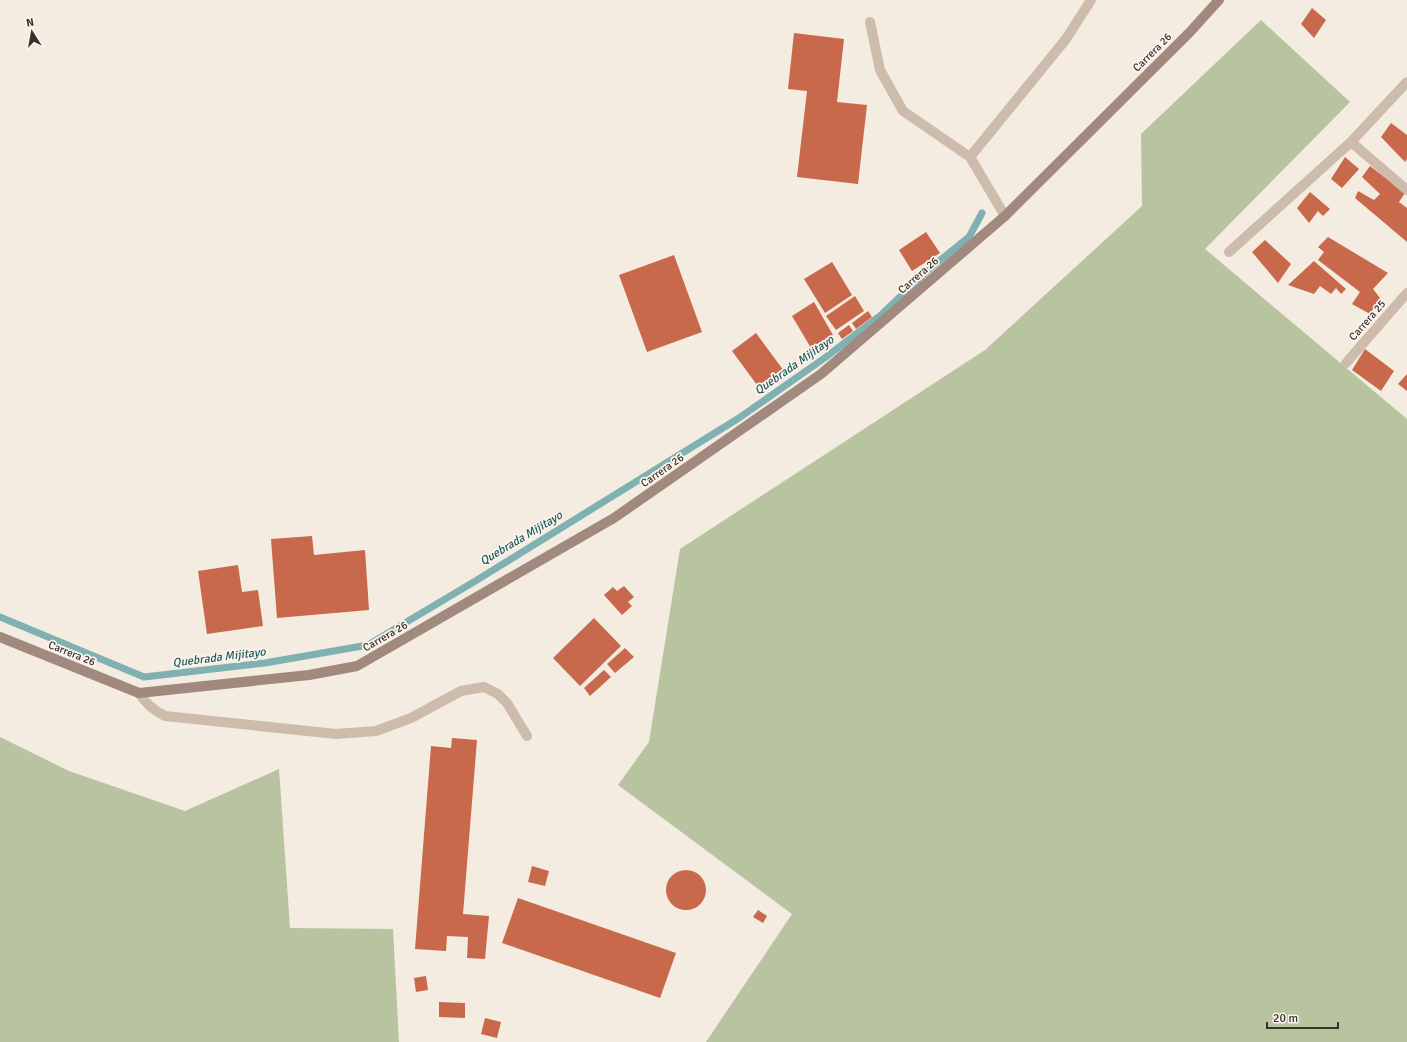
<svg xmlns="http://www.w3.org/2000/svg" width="1407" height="1042" font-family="Signika,sans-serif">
<rect width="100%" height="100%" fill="#f4ebe1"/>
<path fill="#b8c4a0" d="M1261 20 1350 102 1205 249 1407 419V1042H706L792 914 618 785 649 742 680 549 985 350 1142 206 1141 134Z
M0 737 69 771 185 811 279 769 290 928 393 929 399 1042H0Z"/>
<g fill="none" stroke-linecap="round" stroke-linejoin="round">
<path stroke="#7fb0b2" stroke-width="7" d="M0 617 144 677 265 663 368 645 477 580 739 418 826 357 881 315 928 270 969 237 982 213"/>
</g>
<path fill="#c8694b" d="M1312 8 1326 20 1314 38 1301 24Z
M794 33 844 39 837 102 867 105 858 184 797 177 807 91 788 89Z
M1391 123 1407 135V159L1405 162 1381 137Z
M1345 157 1359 169 1342 188 1331 179Z
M1370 166 1405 193 1399 202 1407 208V242L1355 198 1358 191 1374 200 1380 194 1362 177Z
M1310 192 1330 209 1323 216 1318 211 1309 223 1297 208Z
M926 232 940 253 912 271 899 250Z
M1328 237 1388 273 1373 289 1380 298 1370 314 1352 304 1360 292 1318 260 1324 252 1318 247Z
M1265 240 1291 264 1278 283 1252 252Z
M674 255 702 332 647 352 619 275Z
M1314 261 1346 289 1341 294 1336 288 1331 294 1320 286 1314 294 1288 285Z
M832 262 852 295 825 313 804 279Z
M855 296 864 311 836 330 826 316Z
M814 302 833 335 811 348 792 316Z
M868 311 872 317 856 329 852 323Z
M849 325 853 331 842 339 838 333Z
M756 333 784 371 760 389 732 351Z
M1365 349 1394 371 1381 391 1352 370Z
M1407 374V391L1398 384Z
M312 536 314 555 365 550 369 610 277 618 271 539Z
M238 565 242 592 258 590 263 626 207 634 198 571Z
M624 586 634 597 628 602 632 606 622 615 604 595 613 587 617 591Z
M594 618 621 646 580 686 553 658Z
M625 648 634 657 615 673 607 664Z
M604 670 611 677 590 696 584 688Z
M452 738 477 740 463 914 489 916 485 959 467 958 468 937 447 936 446 951 415 949 431 746 451 748Z
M532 866 549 871 545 886 528 882Z
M666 890a20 20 0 1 1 40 0a20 20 0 1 1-40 0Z
M518 898 676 953 660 998 502 943Z
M758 910 767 916 763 923 753 917Z
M426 976 428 990 416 992 414 978Z
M439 1002 465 1003V1018L439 1017Z
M485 1018 501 1022 497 1038 481 1034Z"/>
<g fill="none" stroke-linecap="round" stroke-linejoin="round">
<path stroke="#cdbbac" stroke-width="10" d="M870 22 880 70 903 111 970 157 1066 39 1091 0
M970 157 1005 216
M139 693C146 704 153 710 165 716L336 734 376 731 411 718 461 691 484 687 498 694 507 703 527 736"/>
<path stroke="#cdbbac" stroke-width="10" d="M1351 142 1407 190
M1229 252 1351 142 1407 82
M1346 363 1407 293"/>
<path stroke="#a18a7d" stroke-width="10" d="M0 637 139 693 309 675 357 666 614 518 821 374 1005 216 1189 33 1219 0"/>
</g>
<g text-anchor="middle" stroke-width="3.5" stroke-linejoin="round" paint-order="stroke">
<g font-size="11" fill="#3b302b" stroke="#fbf5ee">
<text transform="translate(1152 52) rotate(-45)" y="4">Carrera 26</text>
<text transform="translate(918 275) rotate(-41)" y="4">Carrera 26</text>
<text transform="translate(1367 320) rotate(-49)" y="4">Carrera 25</text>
<text transform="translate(662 470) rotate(-35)" y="4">Carrera 26</text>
<text transform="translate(385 636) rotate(-30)" y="4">Carrera 26</text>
<text transform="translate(72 653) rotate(22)" y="4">Carrera 26</text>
</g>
<g font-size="12" font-style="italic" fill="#1f5a5e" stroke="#fbf5ee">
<text transform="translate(794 365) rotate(-35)" y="4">Quebrada Mijitayo</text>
<text transform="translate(521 538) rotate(-31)" y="4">Quebrada Mijitayo</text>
<text transform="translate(219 657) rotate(-7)" y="4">Quebrada Mijitayo</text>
</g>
</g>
<g transform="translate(32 32) rotate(349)" stroke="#fbf5ee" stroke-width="3" paint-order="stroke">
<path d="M0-3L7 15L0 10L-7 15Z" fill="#3b302b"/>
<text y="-6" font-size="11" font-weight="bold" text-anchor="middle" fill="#3b302b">N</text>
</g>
<path d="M1267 1022v6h71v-6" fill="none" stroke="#3b302b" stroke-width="2"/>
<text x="1273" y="1022" font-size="12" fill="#3b302b" stroke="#fbf5ee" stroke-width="3" paint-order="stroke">20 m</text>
</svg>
